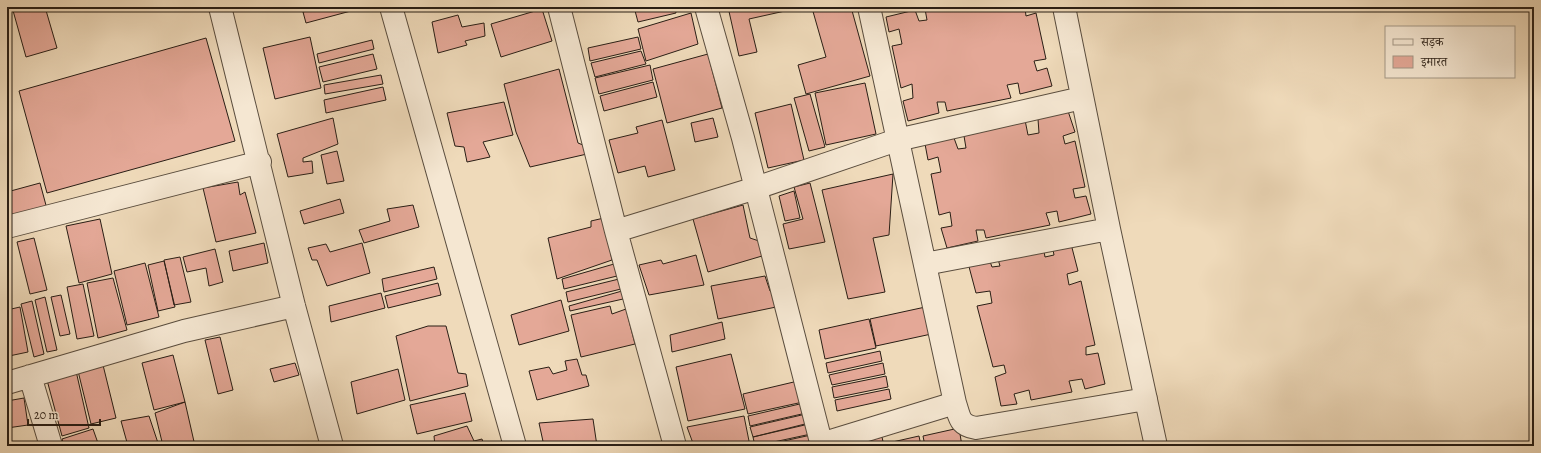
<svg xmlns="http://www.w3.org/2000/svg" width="1541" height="453" font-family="Alegreya,'Noto Serif Devanagari',serif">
<rect width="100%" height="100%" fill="#efdaba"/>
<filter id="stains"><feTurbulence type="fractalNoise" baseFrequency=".005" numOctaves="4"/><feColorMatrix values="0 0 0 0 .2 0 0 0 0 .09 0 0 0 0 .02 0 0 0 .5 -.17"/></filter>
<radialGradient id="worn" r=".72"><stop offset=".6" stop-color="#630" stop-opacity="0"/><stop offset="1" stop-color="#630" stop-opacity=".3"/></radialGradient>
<path fill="#e4a897" stroke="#291e15" d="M12 7H45L57 48 26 57Z
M322 7H361L362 8 306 23 303 12Z
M634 7H675L676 13 638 22Z
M728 7H803L749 19 757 52 739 56Z
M816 7H851L870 76 806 94 798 65 826 57 812 8Z
M931 7H1028L1025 8 1026 16 1036 13 1046 59 1034 61 1037 71 1047 68 1052 86 1020 94 1018 83 1007 85 1011 98 947 111 945 102H937L939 113 908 121 903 101 913 98 912 84 901 88 892 46 902 44 899 29 889 32 886 17 915 10 919 21 927 20 925 9Z
M542 9 552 41 501 57 491 24Z
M691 13 698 44 646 61 638 29Z
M458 15 462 27 484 23 485 36 465 41 467 45 438 53 432 22Z
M310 37 321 88 275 99 263 48Z
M638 37 641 49 590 61 588 48Z
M206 38 235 141 47 193 19 91Z
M372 40 374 49 319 63 317 54Z
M641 51 646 64 595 77 591 63Z
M373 54 377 69 323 82 319 67Z
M708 54 722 108 667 123 653 69Z
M650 65 653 80 599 94 595 78Z
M559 69 578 143 583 145 587 154 530 167 516 132 504 84Z
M381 75 383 84 325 94 324 85Z
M653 82 657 97 604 111 600 96Z
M865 83 876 134 826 145 815 93Z
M383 87 386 100 326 113 324 100Z
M810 94 825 147 809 151 794 98Z
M504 102 513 135 483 142 490 157 467 162 464 147 455 146 447 113Z
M791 104 804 160 768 168 755 113Z
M1068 111 1075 132 1063 136 1065 144 1075 141 1085 187 1073 189 1075 198 1086 196 1091 214 1059 222 1057 211 1046 213 1050 225 986 238 984 230H976L978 241 947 248 941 228 952 226 950 212 939 215 931 174 941 172 938 157 928 160 925 144 954 138 958 149 966 148 964 136 1025 120 1028 135 1039 133 1038 119Z
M333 118 338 144 303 158V162L312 161 313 173 288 177 277 134Z
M713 118 718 137 695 142 691 123Z
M662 120 675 170 648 177 645 166 618 173 609 140 638 133 636 127Z
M337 151 344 181 327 184 321 155Z
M893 174 889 235 873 238 885 292 848 299 822 190Z
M238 182 240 195 245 192 256 233 216 242 203 188Z
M40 183 47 209 7 216V192Z
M810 183 825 242 789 249 783 224 803 219 794 187Z
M794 191 800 218 785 221 779 196Z
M340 199 344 213 304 224 300 211Z
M413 205 419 227 364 243 359 230 390 221 387 209Z
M743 205 750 238 759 241 762 256 708 272 693 219Z
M604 218 612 260 557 279 548 238 591 227V221Z
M100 219 112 274 79 283 66 226Z
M34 238 47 290 30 294 17 242Z
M1070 240 1078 271 1067 274 1069 285 1081 281 1095 345 1086 347V355L1098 353 1105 384 1085 389 1082 379 1069 381 1072 392 1031 400 1029 390 1014 394 1017 404 1001 406 995 377 1006 373 1004 365 993 367 977 306 992 303 990 291 976 293 968 263 988 256 992 267 1000 266 997 256 1043 246 1045 257 1054 255 1052 245Z
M264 243 268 263 233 271 229 251Z
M362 243 370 273 327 286 317 260H312L308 248 326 244 330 252Z
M215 249 223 282 209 286 206 268 187 272 183 257Z
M696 255 704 285 649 295 639 265 661 260 663 264Z
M180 257 191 302 174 305 164 260Z
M164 261 175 307 158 311 148 265Z
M145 263 159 317 127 325 114 271Z
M614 264 617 276 564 289 562 279Z
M434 267 437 279 384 292 382 279Z
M765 276 770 291 776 290 781 306 718 319 711 286Z
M113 278 127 330 98 338 87 283Z
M619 279 621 289 568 302 566 292Z
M438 283 441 295 388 308 385 296Z
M83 284 94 336 77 339 67 287Z
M622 291 623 299 570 311 569 306Z
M381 293 385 308 331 322 329 306Z
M61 295 70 334 60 336 51 297Z
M45 297 57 350 47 352 35 300Z
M561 300 569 331 519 345 511 315Z
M32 301 44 354 34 357 21 304Z
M610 306 612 314 626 309 635 344 581 357 571 315Z
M930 306 936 333 876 346 870 319Z
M20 307 28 352 9 356 7 345V310Z
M869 319 876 348 825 359 819 330Z
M722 322 725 339 672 352 670 335Z
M428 326H446L458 373 466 374 468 386 410 401 396 336Z
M220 337 233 390 218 394 205 340Z
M880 351 882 361 828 373 826 363Z
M731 354 745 409 688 421 676 367Z
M173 355 185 402 154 410 142 363Z
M577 359 582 375H586L589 386 537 400 529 371 549 367 553 374 567 370 565 361Z
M295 363 299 375 274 382 270 369Z
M883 363 885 374 832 385 829 375Z
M103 365 116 418 91 424 78 371Z
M398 369 405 400 357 414 351 382Z
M76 371 89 428 62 436 47 380Z
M886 376 888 387 834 398 832 387Z
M798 381 803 402 748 414 743 394Z
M889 389 891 399 837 411 835 400Z
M465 393 472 421 417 434 410 405Z
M24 398 28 425 7 428V401Z
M185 402 195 446H163L155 413Z
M804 403 806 413 750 426 748 416Z
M806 414 809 423 753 437 750 427Z
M149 416 159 446H128L121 421Z
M744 416 750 446H694L687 427Z
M593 419 597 446H544L539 423Z
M809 424 811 434 755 446 753 437Z
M467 426 474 441 482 439 484 446H435L434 436Z
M959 428 962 446H925L923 436Z
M93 429 99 446H64L62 439Z
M811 435 813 444 805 446H761Z
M919 436 921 446H888V443Z
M882 437 884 446H848Z"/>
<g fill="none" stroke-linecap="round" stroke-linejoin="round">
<g stroke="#5a4d3e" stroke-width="24">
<path id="street" d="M220 7 294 306 332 446
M391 7 515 446
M559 7 616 231 675 446
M706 7 743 138 822 446
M869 7 955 403C960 418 959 425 976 428L1146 399
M1064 7 1109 229 1156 446
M7 227 260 162
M616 231 756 188 897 140 1082 98
M925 264 1109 229
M30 376 51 446
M7 383 184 331 294 306
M821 444 955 403"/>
</g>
<use href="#street" stroke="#f5e7d2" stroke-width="22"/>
</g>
<rect width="1541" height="453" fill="none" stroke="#efdaba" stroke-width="24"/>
<rect x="8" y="8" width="1525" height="437" fill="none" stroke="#291e15" stroke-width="2"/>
<rect x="12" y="12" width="1517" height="429" fill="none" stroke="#291e15"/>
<rect x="1385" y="26" width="130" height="52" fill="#f5e7d2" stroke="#a39786"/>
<rect x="1393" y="39" width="20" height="6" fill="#f5e7d2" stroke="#a39786"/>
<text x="1421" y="46" font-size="12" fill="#291e15">सड़क</text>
<rect x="1393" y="56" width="20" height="12" fill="#e4a897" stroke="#a39786"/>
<text x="1421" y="66" font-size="12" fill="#291e15">इमारत</text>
<path d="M28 419v6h72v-6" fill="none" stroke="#291e15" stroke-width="2"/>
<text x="34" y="419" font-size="12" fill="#291e15" stroke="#f5e7d2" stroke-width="3" paint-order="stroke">20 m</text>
<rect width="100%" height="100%" filter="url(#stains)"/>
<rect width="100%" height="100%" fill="url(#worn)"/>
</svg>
